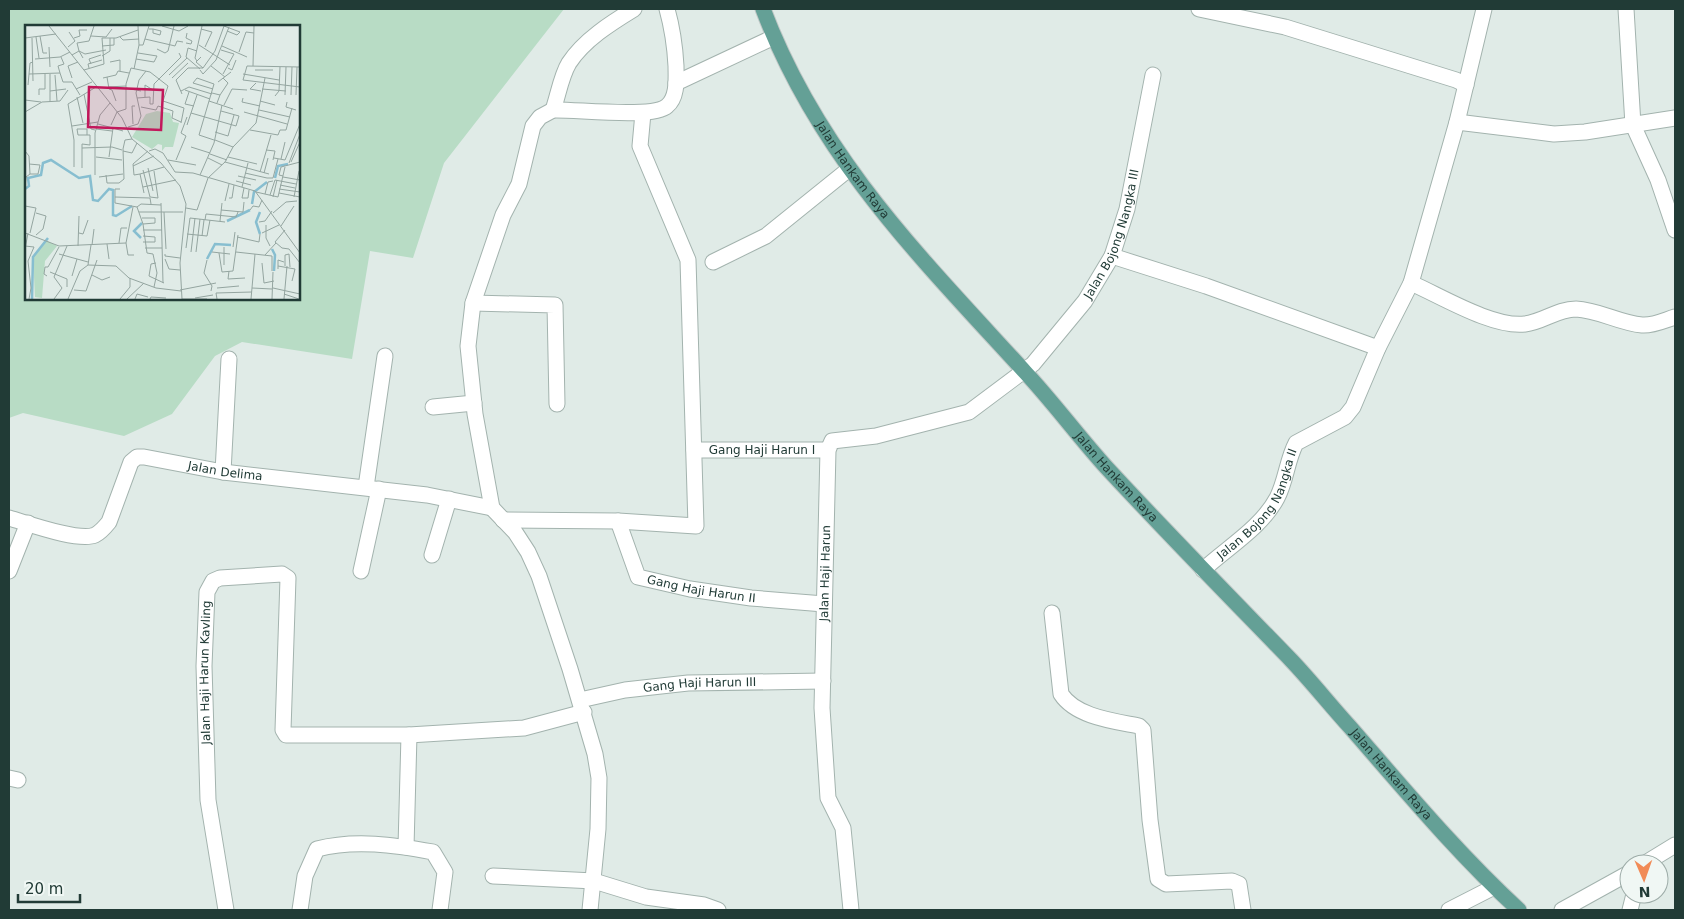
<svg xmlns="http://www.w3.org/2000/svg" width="1684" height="919" font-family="'DejaVu Sans',sans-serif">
<rect width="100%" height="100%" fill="#e0ebe7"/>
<path fill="#b8dcc5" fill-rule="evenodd" d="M9 9H564L444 163 413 258 370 251 352 359 242 342 215 356 172 414 124 436 23 413 9 418ZM26 26H299V299H26Z"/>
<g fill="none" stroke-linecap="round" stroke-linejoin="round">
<g stroke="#a3b3ae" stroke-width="17">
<g id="street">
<path d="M1199 9 1285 27 1456 80 1466 85"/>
<path d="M1626 9 1633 125 1658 180 1675 230"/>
<path d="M676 83 774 37"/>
<path d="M553 110C558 96 561 76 569 63 584 40 611 23 634 9"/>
<path d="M1457 122 1554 134 1585 132 1675 118"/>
<path d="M1112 256 1206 286 1378 348"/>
<path d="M713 262 766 236 849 169"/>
<path d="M1411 283C1441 296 1493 328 1525 324 1543 322 1557 309 1576 309 1599 310 1619 323 1642 325 1653 326 1665 320 1675 317"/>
<path d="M473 303 555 305 557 404"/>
<path d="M433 407 474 403"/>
<path id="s1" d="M694 450H828"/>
<path d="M223 472 229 359"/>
<path d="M366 487 385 356"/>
<path id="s2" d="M9 518C27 523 78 542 95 535 101 532 105 527 109 522L131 462 137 457H144L223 472 427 495 492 508"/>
<path d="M503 520 618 521 696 526 688 260 640 146 643 113"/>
<path id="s3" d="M618 521 638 577 690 589 751 598 824 604"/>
<path d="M432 555 449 499"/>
<path id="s4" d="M1203 570C1228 547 1261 528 1277 498 1286 481 1287 460 1296 443L1345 417 1353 407 1378 348 1411 283 1457 122 1484 9"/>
<path d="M9 571 28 523"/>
<path d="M361 571 379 489"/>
<path d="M1052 613 1061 694C1076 717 1114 721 1139 726L1143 730 1150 820 1158 879 1166 884 1232 881 1239 884 1243 910"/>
<path id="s5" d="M580 700 625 690 688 683 823 681"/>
<path d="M9 778 18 780"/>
<path d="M406 847 409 735"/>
<path d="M1644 864 1675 845"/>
<path d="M493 876 594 881 646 897 704 905 718 910"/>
<path id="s6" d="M226 910 208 800 204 666 207 592 213 581 220 578 282 574 288 578 283 730 286 735H409L524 728 584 712"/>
<path d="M300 910 305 876 317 849C355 839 395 845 433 852L445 872 440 910"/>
<path d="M590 910 598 829 599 778 595 754 570 669 539 576 528 552 515 532 492 508 475 414 468 346 473 303 503 215 519 184 533 126 540 117 553 110C575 109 653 119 667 106 678 97 676 78 676 66 675 47 672 27 667 9"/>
<path id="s7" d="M851 910 843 828 828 798 822 708 828 450 832 441 876 436 969 412 1033 364 1085 301 1112 256 1127 209 1153 75"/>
<path d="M1449 910 1494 887"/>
<path d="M1562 910 1629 873"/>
<path d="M1630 910 1634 894"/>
</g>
</g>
<g stroke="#c1c8c7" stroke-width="17">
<g id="primary">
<path id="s8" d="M763 9C819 157 921 258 1025 372 1053 402 1078 436 1106 467 1166 532 1229 596 1291 660 1311 681 1330 705 1350 727 1404 789 1458 854 1519 910"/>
</g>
</g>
<use href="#street" stroke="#fff" stroke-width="15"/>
<use href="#primary" stroke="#64a096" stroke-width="15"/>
</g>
<g text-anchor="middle" stroke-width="4" stroke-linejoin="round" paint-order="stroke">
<g font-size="12" fill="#213b36" stroke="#f0f7f4">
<text dy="4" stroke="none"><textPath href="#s8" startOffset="185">Jalan Hankam Raya</textPath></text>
<text dy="4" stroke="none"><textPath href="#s7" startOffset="849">Jalan Bojong Nangka III</textPath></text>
<text dy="4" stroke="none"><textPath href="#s1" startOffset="68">Gang Haji Harun I</textPath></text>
<text dy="4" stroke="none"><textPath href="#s2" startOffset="269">Jalan Delima</textPath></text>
<text dy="4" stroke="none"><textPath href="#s8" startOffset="590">Jalan Hankam Raya</textPath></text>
<text dy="4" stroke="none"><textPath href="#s4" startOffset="88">Jalan Bojong Nangka II</textPath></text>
<text dy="4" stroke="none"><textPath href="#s7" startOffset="341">Jalan Haji Harun</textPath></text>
<text dy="4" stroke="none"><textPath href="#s3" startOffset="124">Gang Haji Harun II</textPath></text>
<text dy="4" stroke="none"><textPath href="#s6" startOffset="239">Jalan Haji Harun Kavling</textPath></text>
<text dy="4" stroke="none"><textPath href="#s5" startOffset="121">Gang Haji Harun III</textPath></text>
<text dy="4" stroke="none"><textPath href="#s8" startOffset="995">Jalan Hankam Raya</textPath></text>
</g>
</g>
<g transform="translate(25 25)">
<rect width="275" height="275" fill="#e0ebe7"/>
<path d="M132 86 145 88 148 97 154 98 148 122H140L137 126V120L133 119 127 124 107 112 121 89ZM21 215 32 221 20 236 17 273 10 272 8 231Z" fill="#b8dcc5"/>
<path fill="none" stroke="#87bed0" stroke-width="2.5" d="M250 153 253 141 263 139M0 164 4 161 3 153 16 150 18 138 26 135 54 153 65 151 68 175 73 176 84 164 88 165V190L91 191 107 181M227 179 229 167 242 157M202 196 225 185M235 209 231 197 235 187M116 213 109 206 117 198M247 224 250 230 249 246M182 234 190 219 206 220M7 274 8 232 23 213"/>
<path fill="none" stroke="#94a5a0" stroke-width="1" d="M24 1 97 93 107 114 136 138 155 161 161 179 155 238 157 274M113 1 114 20M137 1 154 6 163 1M199 1 215 7M124 4H128L136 6 135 10 128 8V4M176 4 187 7 180 22M202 6 212 10 215 7M15 11 18 28H22M66 11 81 12 87 4M11 12 14 33M95 12 98 15 114 14M0 13 31 9M7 13 8 56M49 13 55 11 54 5H62M120 14 146 20M161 18 166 19 167 16 161 13 162 8M146 20 150 21 152 16 158 17M174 20 205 40M77 21 89 20V13M197 21 222 32M24 22 25 42M43 22 50 16 44 7M132 24 140 28 143 26 149 1M196 25 209 29 198 49M172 26 163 23 161 32 175 44M214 27 221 7 229 8M113 28 132 31M47 30 54 26 52 18 64 16 69 1M77 31 85 26V13M176 32 171 37 178 43M58 33 54 26 60 29 81 25M10 34 35 32 45 27M111 34 129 37 132 31M172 36 170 33 177 1M85 37 95 35V46M66 39 64 34 76 30M186 41 200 52M228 41 229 1M64 43 63 39 77 35M203 43 207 45 211 35M109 44 114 20H118L124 1M59 45 79 39 77 13H91L113 5M175 45 178 49 191 35 204 2M230 45H248M35 48 33 41 39 39 36 32M4 49 35 48 38 57H47L55 70M25 49V77M218 49 254 55M30 50 32 76M144 50 162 33M82 52 84 64 87 65 91 76M47 53 43 41 53 37M78 53 91 50 93 46 104 48M147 53 163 38M218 55 222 41 275 42M218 55 275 62M193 57 206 47M168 58 172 53 189 59 174 110 189 115M168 58 188 64M231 58 225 64 236 66M3 60 5 38 8 37M83 62 101 61M101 63 116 66M51 64 67 57M237 64 261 66M160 65 185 74M25 66 41 64M156 66 164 62 187 69M164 67 160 79 169 81M187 68 195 70 192 78M59 69 66 104 70 105M157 69 151 55 163 43H178L190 26 199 1M14 70V64H20V49M195 70 203 58 198 53M260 70 261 42M266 70 267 42M271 70 272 42M250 71 254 66 255 42M52 72 58 98M120 72V60L128 65M112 73 125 72V79H128L129 59 156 32 154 28M218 73 217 77 235 81M0 75 16 77M138 76 159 83 156 98M184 76 208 84M235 76 250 80M262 77 261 82 271 85M199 80 207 64 222 65M116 82 131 85 133 81 148 86 147 93 156 97M234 85 265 92M0 87 17 77 35 76 43 65M219 87 262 99M166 88 211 101 214 91 196 86M73 99 88 103M108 99 107 81H110M86 100 92 87 101 84V59L106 43 125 47 143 61 136 82M162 100 172 70M47 101 73 97M103 102 113 99 116 91 111 68 114 55 121 46M71 104 87 106M225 105 253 110 255 105H261L267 83M190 107 203 111 209 90M62 110V104H52L53 110H65M190 115 208 122M166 122 185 128M57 123 87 122 97 125M241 125 250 126 248 135M0 126 4 131 5 149M98 126 107 128 112 118M124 126 130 124 138 128 150 147 168 148 230 166 275 228M185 129 202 135M71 132 97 135M84 132 88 103 98 106M203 132 232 139M183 133 197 140M249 133 260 135 275 99M256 134 260 117M143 135 171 140M151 135 161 111 156 108 162 92M200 137 244 149M266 137 275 117M264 138 275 109M4 139 15 140 13 149H5M108 141 129 131M49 142V115L43 79 71 62M57 143V119L65 120V110M123 143 128 166M118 145 125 172 133 173 129 146M235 147 246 110M220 148 242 153M239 148 243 133M115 149 109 150 108 139 123 126M115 149 139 142M115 149 119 168M70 150V108L75 90 85 78M81 150 82 158H94L99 154 98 124 100 115 107 114M175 150 189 118 197 80M213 151 231 155M258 151 254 150 256 142 275 137M74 152 98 149M258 152 275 155M242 153H248L253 134M211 156 226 160M255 160 270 163M0 162 1 152 5 149M118 162 151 155M217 162 223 138M219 163 217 173H223L224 165M95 164H90V178L112 182 118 199 122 228 128 229M254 164 275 167M231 167 253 172 260 142M254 168 275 172M240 169 243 157 248 156M245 170 250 155 271 159M90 172 125 173 126 179M248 172 252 155M269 172 274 146M204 173H207L209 160M200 176 204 159M136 178 138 258M0 181 11 183 5 208M108 182 101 218 103 230H109M112 182 116 179 136 180M161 183 172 185 183 153 200 137 208 122 231 98 240 53M196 185 218 187 219 177M225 185 228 181 234 182 237 175M114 187H158M139 187 141 224M11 188 21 191 18 204 11 210M248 188 261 177 272 176M117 193H130V198L118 199M180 195 181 189 211 192 213 187M195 196 197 178M234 197 240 196 247 186M241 200V213L245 221M256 201 269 181M118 205H137M260 205 250 217 257 223 264 224 275 238M0 208 34 221 101 218M54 208 58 209 63 195M237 208 254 200M162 209 182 211 185 195M118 211 130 212V217H118M177 211 179 195M212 212 234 217 235 209M94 218 96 203H102M82 219 84 234M67 220 69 204M0 221 9 222 3 236 6 263 4 274M53 221 54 191M208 222 210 207M120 223H137M161 223 165 193 200 197M0 224 3 208M166 227 170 193M171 227 175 194M187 227 205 229M211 227 247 231V246M194 228 197 247M34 229 63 237M128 229 132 248 129 262M140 229V231L155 233M240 230 251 218M140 234 144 244 155 245M182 235 179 248 187 261 186 266M131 238 126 239 124 251 139 258M237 238 239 258 249 256M63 240 91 241 104 253 131 263 156 266M199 240V222M253 241 270 244 267 256M260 241V230L264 229 265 242M253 244V235L259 237M204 246 203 254 220 253M25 247 42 254V262M197 247 208 246 213 210M67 250 77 255 85 252M22 251 19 249 20 242H23L34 222M47 251 52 234M192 263 214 261M227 263 247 264M248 263 275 269M49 265 61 266 72 235M155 265 191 258M259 269 274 274M170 273 188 270M29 274 37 263 29 252 42 221M43 274 55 246 63 240 66 220M95 274 105 262V253M102 274 119 258M110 274 112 269 123 272M125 274 126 272 141 273M157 274H182M192 274 191 268 227 267M226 274 230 229M247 274 248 247M259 274 262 241"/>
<path fill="#c2185b" fill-opacity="0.15" stroke="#c2185b" stroke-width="2.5" d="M64 62 138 65 136 105 63 102Z"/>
<rect width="275" height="275" fill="none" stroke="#213b36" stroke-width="2.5"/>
</g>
<rect width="1684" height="919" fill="none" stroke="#213b36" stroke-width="20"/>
<g transform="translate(1644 879) rotate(178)"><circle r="24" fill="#f0f7f4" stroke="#9daca8"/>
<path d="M0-4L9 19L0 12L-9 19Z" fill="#f18b57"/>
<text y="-8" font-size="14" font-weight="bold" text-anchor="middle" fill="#213b36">N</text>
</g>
<path d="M18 894v8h62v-8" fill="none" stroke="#213b36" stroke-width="2.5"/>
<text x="25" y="894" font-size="15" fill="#213b36" stroke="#f0f7f4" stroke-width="4" paint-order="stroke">20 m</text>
</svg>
